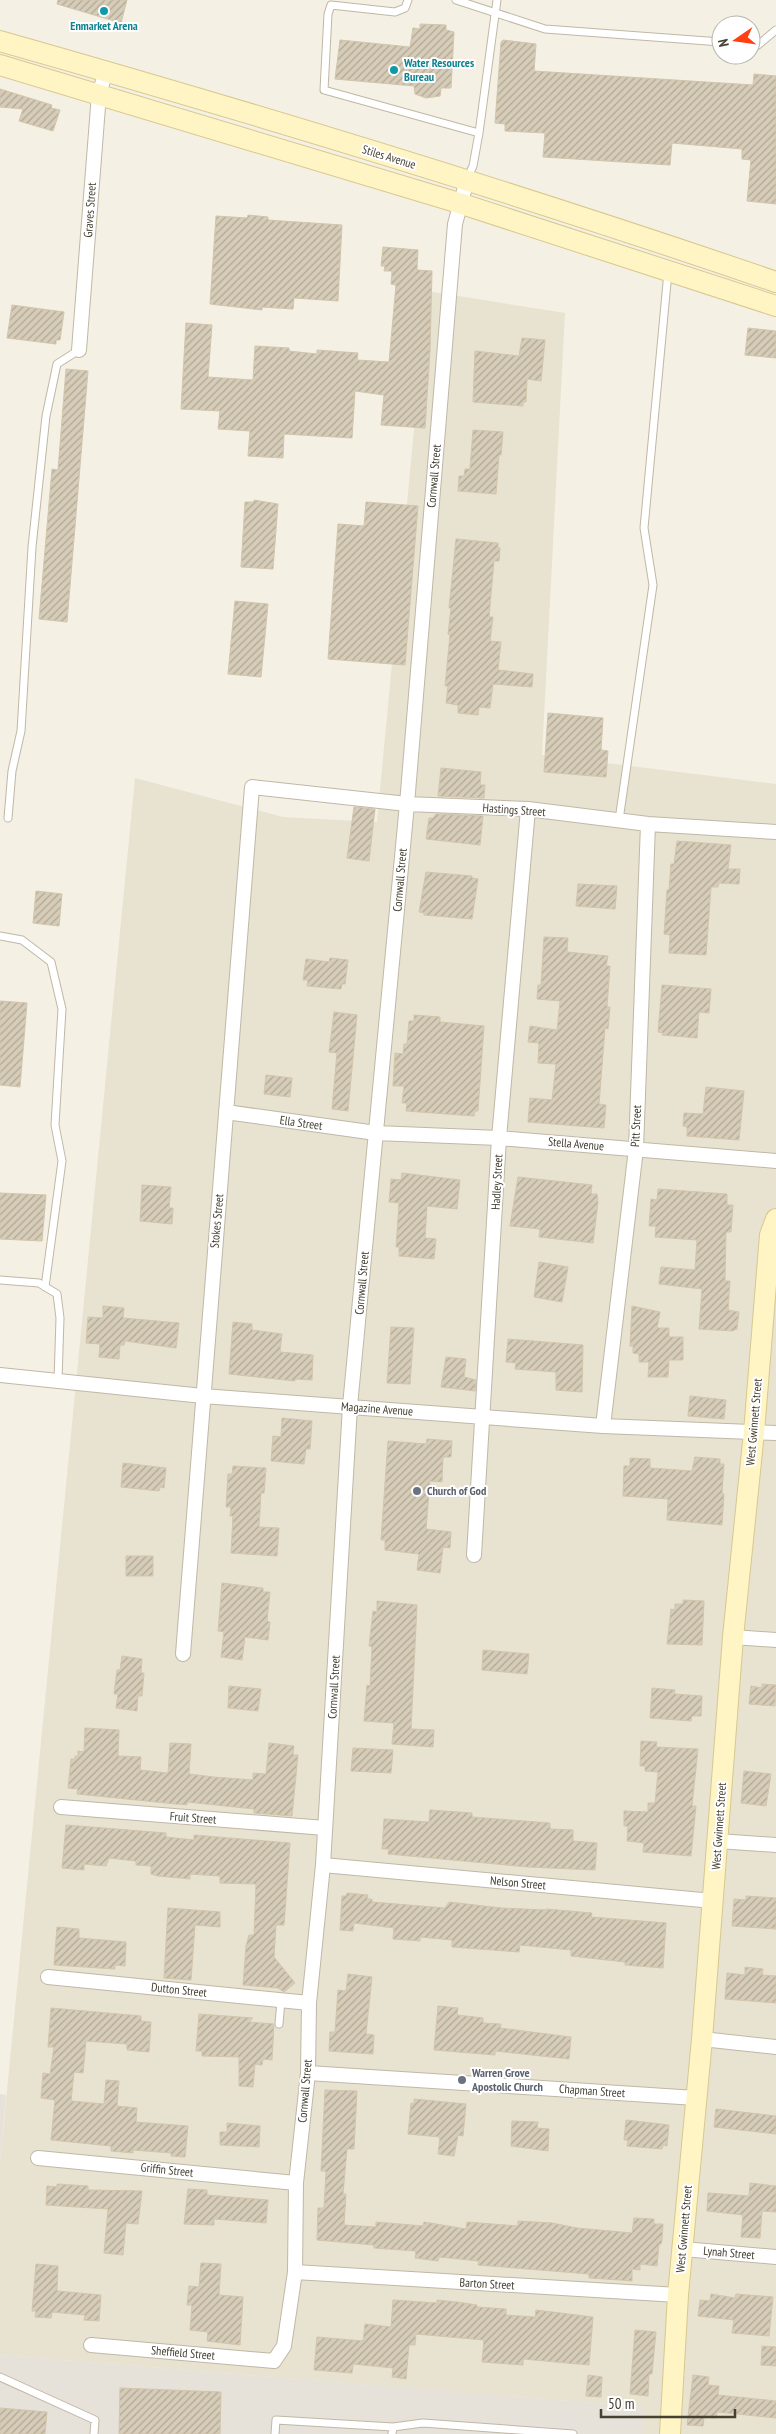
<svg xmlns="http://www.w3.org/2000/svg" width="776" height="2434" font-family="'PT Sans Narrow',sans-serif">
<defs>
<pattern id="building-hatch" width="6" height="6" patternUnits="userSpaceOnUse" patternTransform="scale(1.25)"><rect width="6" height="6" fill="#d6ccb8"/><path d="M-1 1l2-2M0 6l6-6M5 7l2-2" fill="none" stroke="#afa796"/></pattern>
</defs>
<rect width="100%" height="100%" fill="#f4f0e4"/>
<path fill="#e8e2d1" d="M427 291 565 313 542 755 776 784V2434H642L644 2407 0 2355V2162L135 778 283 817 377 822Z"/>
<path fill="#e6e1d9" d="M0 2094 6 2095 0 2162Z
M0 2355 645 2407 642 2434H0Z"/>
<path fill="url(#building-hatch)" stroke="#d2c5ab" d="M58 0H127L121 23 57 4Z
M420 24 446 25V30L454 32 451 88H441L440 96 426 98 415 94 414 86 335 79 340 40 410 47 413 28 420 29Z
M503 40 536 44 534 71 753 85 754 74 776 76V204L747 201 751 160 742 159V149L672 143 670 165 543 157 545 133 505 131V124L495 123 501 42Z
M0 89 52 105 51 108 60 110 53 131 19 121 23 109 0 107Z
M248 215 268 217V220L282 221 342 225 338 301 294 298 293 309 262 307V310L210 304 216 216 247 218Z
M383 247 418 250 417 270 432 271 430 351 425 428 381 425 384 395 355 391 352 438 284 434 283 458 248 456 250 431 218 429 220 411 181 409 186 323 212 325 208 377 253 380 255 346 289 348V351L317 354V350L358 353 357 360 389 362 396 285 391 284 392 271H384L385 266H381Z
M12 305 64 312 60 340H56V344L7 338Z
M748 328 776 331V358L745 355Z
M522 338 545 340 541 381 527 379 526 402H523V406L473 402 475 351 519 356Z
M66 369 88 371 67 622 39 619 52 469 58 470Z
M473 430 503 432 501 455H499L496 494 458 491 459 476H464L465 469H470Z
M254 500 278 504 273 569 241 567 245 502H254Z
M366 502 418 506 405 665 328 659 338 524 364 526Z
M456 539 498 543V547L500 548 499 561H494L489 617H493L490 641 501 642 498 670 533 674 532 687 493 684 490 708 479 707 478 715 458 713V705L446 703 448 686H445L450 635 448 634 451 608H449Z
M235 601 268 604 261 677 228 674Z
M548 713 603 718 601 750 608 751 606 777 544 772Z
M441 768 481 772 480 785H485L484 798 438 796Z
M354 807 375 809 369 861 347 858Z
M436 814 483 816 480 845 426 839 429 818H433Z
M677 841 731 845 728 869H740L739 884 719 883 718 887H711L706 955 669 953 670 935 664 934 667 890H669L671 864H674Z
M426 872 472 876V878L478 879 472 919 424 915V913L419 912Z
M578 884 617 886 615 909 576 906Z
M36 891 62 894 59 926 33 923Z
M544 937 568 938 567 952 608 956 606 966H610L607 1007H610L608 1029 605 1028 599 1104 606 1105 604 1128 528 1122 530 1098 552 1100 556 1064 538 1063 539 1043 528 1042 530 1026 557 1030 560 1001 537 999 538 985H541Z
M330 958 348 960 345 984H342L341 989 307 986 308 980H303L306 959 329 962Z
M662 985 711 989 709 1013 699 1012 697 1038 662 1035 663 1033 658 1032Z
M0 1001 27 1003 20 1087 0 1085Z
M334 1012 357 1015 348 1111 332 1109 337 1053 329 1052Z
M414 1015 440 1017V1022L484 1026 478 1111H475L474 1116 406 1111 407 1103H402L404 1086H393L395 1053 403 1054 404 1044H407L409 1021H414Z
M266 1075 292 1078 290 1097 264 1094Z
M706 1087 744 1091 739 1140 687 1136V1127L683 1126 684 1113 703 1114Z
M402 1173 460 1180 457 1209 427 1206 425 1238 436 1239 434 1259 399 1256V1247H396L399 1203 389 1202 391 1179 401 1180Z
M518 1177 592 1185 591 1194H597L598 1202 593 1243 539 1237 540 1229 510 1226Z
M142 1185 171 1187 169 1208H173L172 1224 140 1221Z
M658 1189 727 1194V1205H733L731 1232H726L725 1281H730L728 1310 739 1312 737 1329 732 1331 699 1329 702 1289 659 1284 661 1267 695 1270 697 1240 655 1237 656 1226H649L651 1199 657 1200Z
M0 1193 46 1195 42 1241 0 1239Z
M539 1262 568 1267 562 1302 534 1297Z
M103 1306 124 1308 123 1318 179 1323 176 1348 125 1341 124 1345H120L119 1359 99 1357 100 1344 86 1343 88 1317 103 1318Z
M632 1306 660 1312 657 1328H669V1337H683V1360H669L668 1377H648L649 1362H639V1354L633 1353V1346H630Z
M233 1322 252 1324V1330L282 1334 280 1352 313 1355 312 1380 295 1379V1381L229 1374Z
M391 1327 414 1328 410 1384 387 1383Z
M508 1339 583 1345 582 1392 556 1390V1372L515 1369 516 1363 506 1362Z
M446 1357 466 1359 464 1377 476 1380 475 1391 441 1387Z
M690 1396 726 1400 724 1419 688 1416Z
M282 1418 312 1421 310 1449H306L304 1464 271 1461 273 1436 281 1437Z
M427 1439 452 1441 451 1457H443L442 1482 430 1481 426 1529 451 1532 450 1548 443 1547 440 1573 417 1570 419 1554 385 1550V1540H381L388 1441 426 1444Z
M695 1457 720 1459V1464H724L722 1493 724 1494 722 1525 667 1520 668 1499 623 1496 624 1466H630V1458L650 1459V1468L692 1471Z
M123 1463 166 1468 164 1488 160 1487 159 1491 121 1487Z
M233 1466 266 1468 264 1493H261L259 1527 279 1528 277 1556 231 1553 233 1516H230L231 1507H226L228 1474H232Z
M126 1556H153V1576H126Z
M222 1583 263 1588V1592H270L267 1621 270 1622 268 1640 245 1637 242 1660 221 1657 224 1632 218 1631Z
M683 1600 704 1601 702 1645 667 1644 671 1609 675 1610V1604H683Z
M377 1601 417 1605 411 1729 434 1730 433 1747 392 1744 394 1723 364 1721 367 1685 370 1686 372 1647 369 1646 373 1611 377 1612Z
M483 1650 529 1654 527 1674 482 1670Z
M122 1656 142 1659 141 1673H144L142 1696H138L137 1711 116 1708 118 1694H114L117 1670H120Z
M762 1684 776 1685 775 1706 749 1704 751 1686 762 1688Z
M229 1686 261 1689 258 1711 228 1708Z
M652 1688 675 1690 674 1694 702 1696 701 1716H692L691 1721 650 1718Z
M85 1728 119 1730 118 1756 141 1757 140 1770 168 1773 170 1743 191 1744 189 1774 214 1777 253 1780V1773L266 1774 269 1743 294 1746 293 1755H298L292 1816 254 1813V1809L187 1802V1805L176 1804 77 1794 78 1789 68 1788 71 1759H75V1756H78V1751L84 1752Z
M641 1741 657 1742 656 1747 698 1749 692 1806H696L691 1856 643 1852 644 1843 627 1841 628 1826H624V1811L648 1812V1803H655L658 1772 645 1771V1766H640Z
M353 1748 393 1750 391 1773 351 1771Z
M744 1771 771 1774 766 1806 741 1803Z
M430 1810 472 1813V1817L550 1823V1829L573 1830V1841L597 1843 595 1870 528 1867 388 1854 389 1849H382L384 1819 429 1822Z
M66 1825 166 1833V1837L194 1840V1835L290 1843 284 1925H276L274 1957 295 1983 284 1992 278 1988 243 1985 246 1946 249 1935H254L256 1884 220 1883V1876L190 1874V1879L158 1876 151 1874V1866L136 1865V1861L109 1858 106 1866 84 1864V1870L62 1868Z
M347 1893 368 1895 367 1899H372V1902L445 1908 449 1902 501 1908 545 1910 546 1909 592 1913 591 1917 666 1923 663 1968 625 1965V1962L571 1956V1950L520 1945 519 1952 452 1947V1940L420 1937V1941L393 1939 394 1928 354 1923 353 1931 340 1930 342 1896H346Z
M746 1896 776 1898V1929L732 1926 734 1899 746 1900Z
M168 1908 220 1912V1927L195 1925 191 1980 164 1978Z
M57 1927 79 1929V1938L126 1942 125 1966 115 1965V1969L54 1965Z
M745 1967 763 1969 762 1975 776 1976V2003L725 1999 727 1973 745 1975Z
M348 1974 372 1977 366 2034 374 2035 373 2054 329 2051 330 2032H335L338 1990 346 1991Z
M438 2006 458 2008 457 2015 483 2018V2023L501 2024 500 2028 571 2037 569 2059 495 2051V2055L434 2050Z
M51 2008 141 2016V2021L151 2022 149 2052 127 2050V2044L86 2041 83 2073 74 2072 71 2101 104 2104 106 2080 119 2081 117 2106 137 2108 136 2122 188 2126 185 2157 171 2156V2153L133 2150V2153L111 2151V2146L51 2140 55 2100 41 2098 43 2073 50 2074 54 2047H48Z
M199 2014 253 2018 249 2022 274 2024 272 2060 263 2059 262 2065 255 2064 253 2087 239 2086V2057L202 2056V2051H196Z
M325 2090 357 2091 354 2149H347L343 2194H346L344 2225 376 2227V2222L423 2226 424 2222 466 2229 467 2222 518 2226V2221L552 2223 577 2228 632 2233 634 2218 654 2219V2224H663L662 2240 661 2244H659L657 2266 640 2264V2270L632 2269V2281L620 2280 589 2278V2274L478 2265 479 2261 439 2257 438 2261 415 2258 416 2251 374 2248V2245L317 2240 318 2208H324L326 2171H321Z
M414 2099 466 2104 463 2136 458 2135 454 2156 438 2154 440 2137 408 2134 411 2103 414 2104Z
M716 2109 776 2116V2134L714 2127Z
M626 2120 669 2125 667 2146 663 2145 662 2149 627 2146 628 2140H624Z
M512 2121 538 2122 537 2128 549 2129 548 2151 511 2146Z
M227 2123 260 2126 259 2147 220 2145V2132H227Z
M750 2183 776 2186V2212L762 2211 760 2238 741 2237 743 2215 707 2211 708 2193 749 2196Z
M57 2184 88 2186V2190L142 2191 138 2224 126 2223 123 2255 104 2253 108 2209 46 2205 47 2186 57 2187Z
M188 2189 207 2190V2195L268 2200 266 2223 214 2219V2225L184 2224Z
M201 2263 221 2264 219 2295 243 2297 240 2345 207 2341 208 2332 190 2330 192 2305H187L189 2286 199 2287Z
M36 2264 58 2266 57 2291 101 2295 99 2321 84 2320 85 2315 52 2312 51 2318 35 2317 36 2311H32Z
M711 2294 735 2298 736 2294 773 2297 769 2336 732 2333 734 2320 698 2316 700 2300 710 2301Z
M393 2300 437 2303V2300L457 2302 477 2305V2307L506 2309V2315L535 2317 536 2310 593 2317 589 2365 523 2359V2365L482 2362 484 2340 416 2334 415 2345H409L406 2379 392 2377 393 2368 353 2364 352 2373 314 2370 317 2337 363 2341 365 2324 391 2327Z
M635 2330 656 2332 652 2374H649L648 2396 630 2394Z
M762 2346 776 2347V2366L761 2365Z
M588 2375 602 2377 601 2397 586 2396Z
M693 2375 709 2377 708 2385 719 2386 718 2395 776 2401V2418L717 2412 716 2418 704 2417 703 2426 687 2425Z
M120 2388 221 2392 220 2434H119Z
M0 2408 47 2412 45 2434H0Z"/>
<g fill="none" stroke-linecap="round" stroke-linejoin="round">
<g stroke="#c0b8a6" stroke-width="9">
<path id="lane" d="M408 0 405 8 395 12 331 5 328 14 324 90 479 133
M456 0 545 29 721 42
M751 44 758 45 776 30
M467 179 473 166 479 133 497 0
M8 818 12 771 21 731 32 547 46 416 57 364 79 350
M619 820 653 585 644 528 668 272
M0 936 22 940 51 962 62 1009 55 1125 62 1161 45 1287
M0 1280 39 1283 57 1294 60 1318 58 1381
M279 2024 281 2001
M0 2377 95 2420 94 2434
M393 2427 423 2423 573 2434
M275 2434 276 2420 393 2427 392 2434"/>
</g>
<g stroke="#c0b8a6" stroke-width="16">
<path id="street" d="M79 350 99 94 106 71
M226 1112 376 1133 499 1138 776 1161
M0 1375 203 1396 603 1426 776 1433
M603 1426 636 1149 648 824
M474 1555 499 1138 528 809
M733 1637 776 1640
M183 1654 252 787 407 804 528 809 648 824 776 832
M61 1807 325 1828
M718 1841 776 1845
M323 1865 713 1901
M48 1977 309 2003
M702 2039 776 2047
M308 2073 696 2098
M38 2158 296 2183
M683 2249 776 2257
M295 2272 678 2295
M91 2345 274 2361 284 2346 295 2272 296 2183 308 2073 309 2003 323 1865 350 1406 407 804 455 224 467 180"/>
</g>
<g stroke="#d7c88f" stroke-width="22">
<path id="secondary" d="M0 41C261 115 520 194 776 282
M0 65 459 203 776 306
M670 2434 678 2295 702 2039 733 1637 754 1432 770 1235 776 1219"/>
</g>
<use href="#lane" stroke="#fff" stroke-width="7"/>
<use href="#street" stroke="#fff" stroke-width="14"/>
<use href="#secondary" stroke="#fff4c3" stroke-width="20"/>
</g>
<g fill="#0f9aa8" stroke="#fff" stroke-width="2">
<circle cx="104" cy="11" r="5"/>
<circle cx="394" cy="70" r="5"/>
</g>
<g fill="#6b7280" stroke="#fff" stroke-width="2">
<circle cx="417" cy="1491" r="5"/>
<circle cx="462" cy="2080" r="5"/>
</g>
<g text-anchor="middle" stroke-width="4" stroke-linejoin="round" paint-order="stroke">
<g font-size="12" font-weight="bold" fill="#0d838f" stroke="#fff">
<text x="104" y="30">Enmarket Arena</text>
<text x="404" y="67" text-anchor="start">Water Resources<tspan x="404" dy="14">Bureau</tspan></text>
</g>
<g font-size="12" fill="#464033" stroke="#fff">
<text transform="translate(389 157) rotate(17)" y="4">Stiles Avenue</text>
<text transform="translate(90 210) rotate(-86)" y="4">Graves Street</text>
<text transform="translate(434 476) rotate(-85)" y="4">Cornwall Street</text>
<text transform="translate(514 810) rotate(4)" y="4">Hastings Street</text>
<text transform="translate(400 880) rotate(-85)" y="4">Cornwall Street</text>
<text transform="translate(301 1123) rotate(8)" y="4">Ella Street</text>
<text transform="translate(636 1126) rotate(-87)" y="4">Pitt Street</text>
<text transform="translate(576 1144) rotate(5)" y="4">Stella Avenue</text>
<text transform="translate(497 1182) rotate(-87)" y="4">Hadley Street</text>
<text transform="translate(217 1221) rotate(-85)" y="4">Stokes Street</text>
<text transform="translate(362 1283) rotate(-85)" y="4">Cornwall Street</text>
<text transform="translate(377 1409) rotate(4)" y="4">Magazine Avenue</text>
<text transform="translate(754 1422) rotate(-85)" y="4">West Gwinnett Street</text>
<text transform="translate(334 1687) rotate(-87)" y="4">Cornwall Street</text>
<text transform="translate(193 1818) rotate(4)" y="4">Fruit Street</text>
<text transform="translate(719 1826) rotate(-86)" y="4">West Gwinnett Street</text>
<text transform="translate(518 1883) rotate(5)" y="4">Nelson Street</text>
<text transform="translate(179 1990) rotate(6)" y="4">Dutton Street</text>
<text transform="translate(305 2091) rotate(-85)" y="4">Cornwall Street</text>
<text transform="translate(592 2091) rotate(4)" y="4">Chapman Street</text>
<text transform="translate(167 2170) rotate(6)" y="4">Griffin Street</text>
<text transform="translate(684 2229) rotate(-85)" y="4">West Gwinnett Street</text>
<text transform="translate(729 2253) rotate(5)" y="4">Lynah Street</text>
<text transform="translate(487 2284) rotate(3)" y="4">Barton Street</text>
<text transform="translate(183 2353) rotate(5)" y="4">Sheffield Street</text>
</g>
<g font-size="12" font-weight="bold" fill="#5b616d" stroke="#fff" text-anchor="start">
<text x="427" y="1495">Church of God</text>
<text x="472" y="2077">Warren Grove<tspan x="472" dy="14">Apostolic Church</tspan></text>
</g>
</g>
<g transform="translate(736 40) rotate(257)"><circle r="24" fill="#ffffff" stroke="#b5b3ad"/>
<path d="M0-4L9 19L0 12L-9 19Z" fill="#ff4010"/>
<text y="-8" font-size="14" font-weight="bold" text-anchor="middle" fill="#464033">N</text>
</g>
<path d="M601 2409v8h134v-8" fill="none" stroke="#464033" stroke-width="2.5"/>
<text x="608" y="2409" font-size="15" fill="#464033" stroke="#ffffff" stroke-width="4" paint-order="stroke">50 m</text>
</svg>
